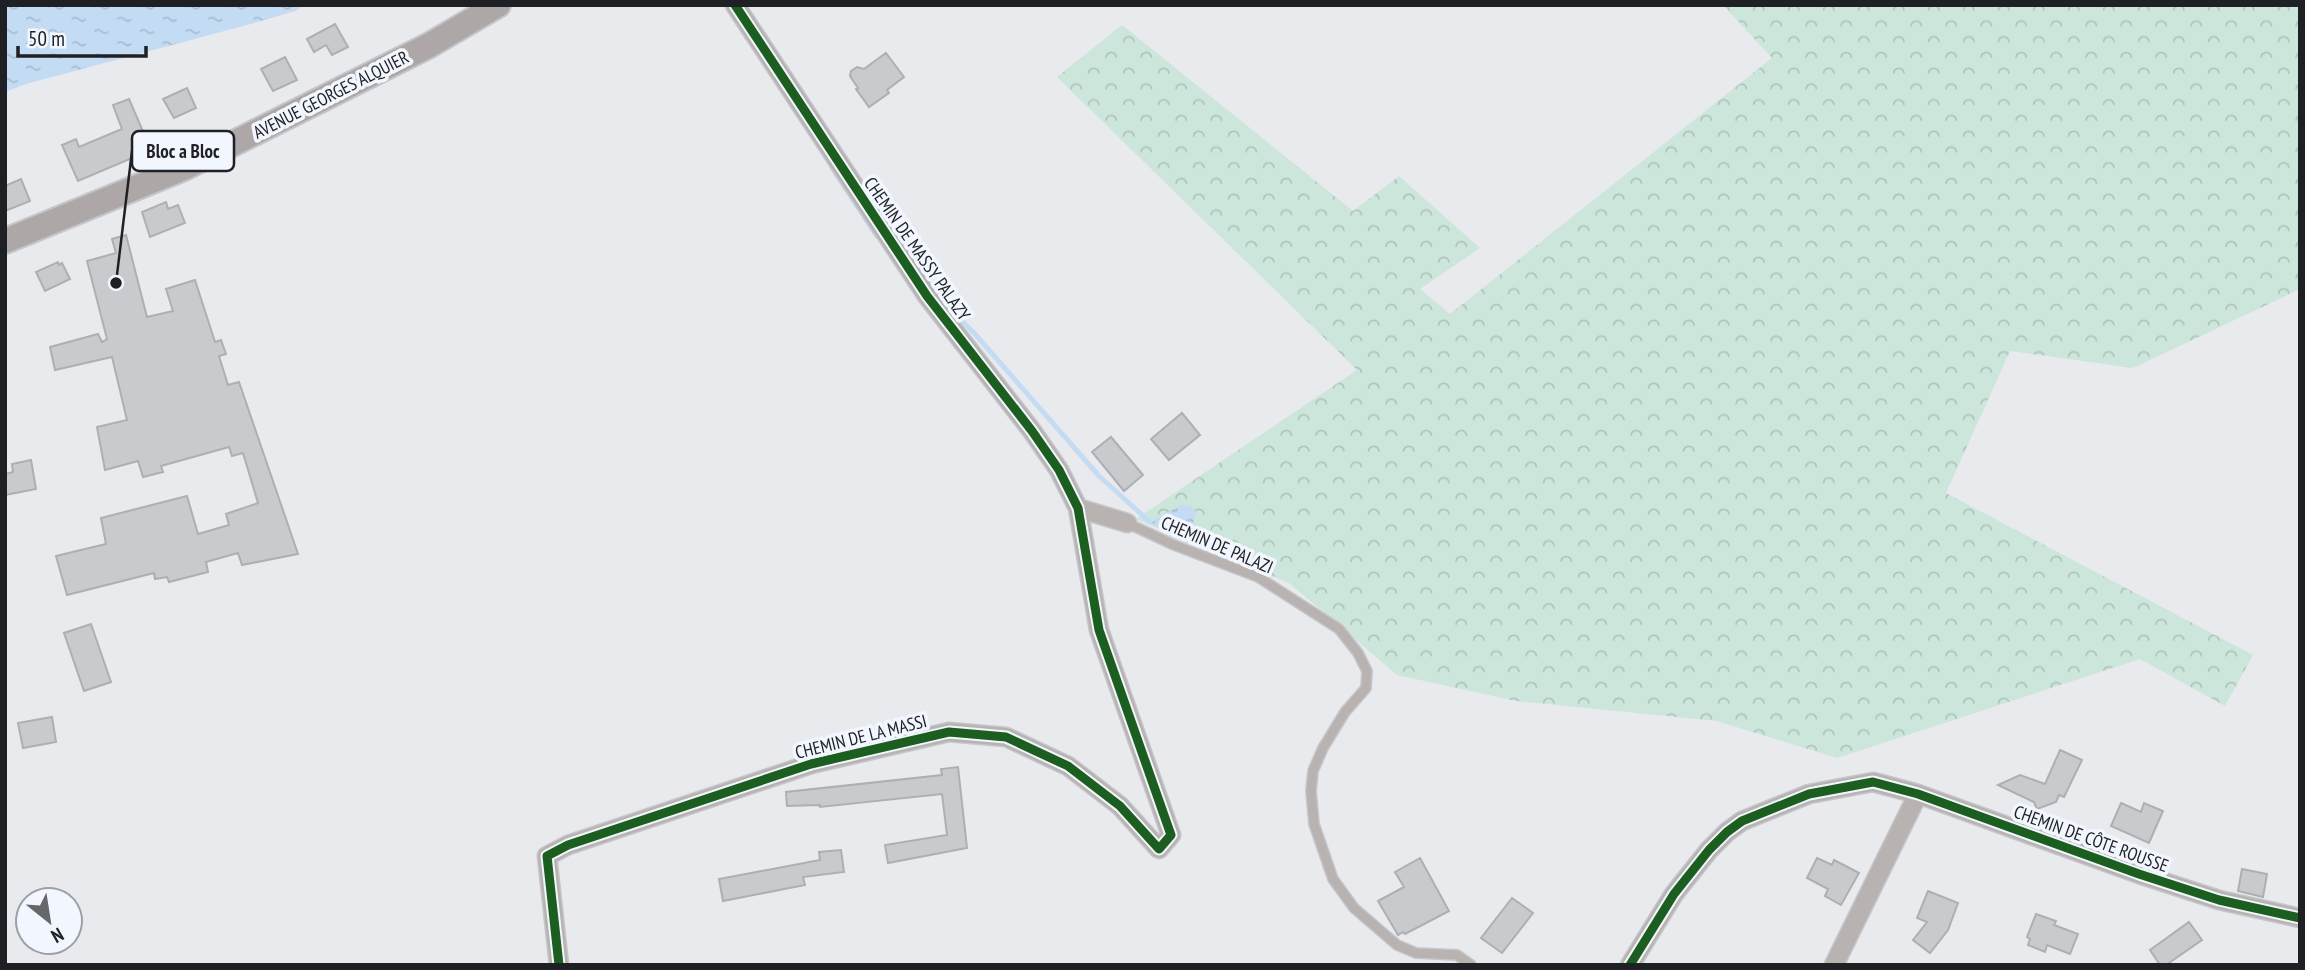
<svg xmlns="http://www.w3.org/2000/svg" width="2305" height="970" font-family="'PT Sans Narrow',sans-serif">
<defs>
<pattern id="forest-crowns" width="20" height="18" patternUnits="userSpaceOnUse" patternTransform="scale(1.75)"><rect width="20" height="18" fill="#cce6db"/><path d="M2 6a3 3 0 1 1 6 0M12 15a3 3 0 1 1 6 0" fill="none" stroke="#afc5bc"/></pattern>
<pattern id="water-ripples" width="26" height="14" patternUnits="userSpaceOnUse" patternTransform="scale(1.75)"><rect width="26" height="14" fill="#c4dbf4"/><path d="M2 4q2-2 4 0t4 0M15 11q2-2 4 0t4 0" fill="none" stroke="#a8bcd1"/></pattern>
</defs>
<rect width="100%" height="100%" fill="#e8eaee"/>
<path fill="url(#forest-crowns)" d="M1723 5H2300V289L2133 368 2010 351 1946 493 2253 655 2225 706 2140 659 1837 758 1717 721 1516 701 1397 675 1289 583 1136 519 1357 370 1057 77 1122 25 1353 211 1399 176 1480 248 1420 289 1450 314 1772 58Z"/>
<path fill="url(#water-ripples)" d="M5 5H305L295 11 247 25 26 84 5 92Z
M1181 505 1190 506 1196 512 1188 544 1168 535 1150 522Z"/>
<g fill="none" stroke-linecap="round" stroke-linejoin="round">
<path stroke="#c4dbf4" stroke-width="5" d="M832 168 876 235
M939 298 975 334 1099 476 1150 522"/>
</g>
<path fill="#c9cacd" stroke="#aeafb3" stroke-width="2" d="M335 24 348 47 332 55 326 45 314 52 307 39Z
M886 53 904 77 887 90 889 93 869 107 856 89 858 88 850 76 851 71 857 67 864 69Z
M285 57 297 80 273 91 261 69Z
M187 88 196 108 174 118 163 99Z
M129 99 151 150 78 181 62 145 76 139 79 147 122 129 113 105Z
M21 179 30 201 5 211V186Z
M166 202 168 209 178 205 185 223 150 237 142 212Z
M126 235 147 317 173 311 166 289 195 280 215 342 221 340 226 354 219 356 228 385 239 382 298 554 242 565 238 553 206 562 208 572 169 582 167 577 155 579 154 573 67 595 56 556 106 544 101 518 187 496 198 534 229 525 226 514 258 503 243 453 232 456 229 447 161 466 163 472 143 477 138 461 105 470 97 427 127 420 112 357 55 370 50 347 98 334 102 342 107 339 87 261 116 253 112 239Z
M58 262 59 265 62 263 70 279 45 291 36 272Z
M1182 413 1200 435 1169 460 1151 439Z
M1111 437 1143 475 1124 491 1092 452Z
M31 460 36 489 5 495V474L13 472 12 464Z
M91 624 111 682 84 691 64 633Z
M52 717 56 742 23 748 18 723Z
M2060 750 2082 760 2064 797 2059 795 2056 802 2037 809 2034 802 1998 785 2020 775 2045 784Z
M958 767 967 848 888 863 885 845 947 835 942 794 820 807V805L787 806 786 792 942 775 941 769Z
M2121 803 2141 812 2144 803 2163 811 2149 843 2111 826Z
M841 850 844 872 803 877 805 885 723 901 719 879 820 860 819 852Z
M1420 858 1449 911 1405 934 1403 932 1398 935 1378 901 1404 887 1395 872Z
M1817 858 1832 865 1834 860 1859 873 1841 905 1825 896 1828 889 1807 878Z
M2242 869 2267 874 2263 897 2238 891Z
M1928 891 1958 903 1948 930 1930 953 1913 940 1927 922 1917 918Z
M1512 898 1533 913 1502 953 1481 938Z
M2036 914 2056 921 2054 925 2078 934 2070 954 2047 945 2045 952 2028 945 2030 939 2027 937Z
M2189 922 2202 940 2166 965H2160L2150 950Z"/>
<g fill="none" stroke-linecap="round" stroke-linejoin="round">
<g stroke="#c5c6c9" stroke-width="12">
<path id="lane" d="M1127 523 1174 545 1258 577 1339 629 1358 653 1367 671 1366 688 1345 712 1323 748 1313 771 1311 791 1314 824 1333 879 1354 908 1397 945 1416 953 1457 955 1471 965"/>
</g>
<g stroke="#c5c6c9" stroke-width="21">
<path id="street" d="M1078 508 1127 523
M559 965 547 856 568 845 811 764 949 732 1006 737 1068 766 1120 806 1159 849 1171 835 1099 630 1078 508 1059 470 1032 431 927 296 735 5
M1630 965 1674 894 1709 850 1727 832 1742 821 1809 794 1873 782 1918 794 2139 874 2219 900 2300 918
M1834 965 1918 794"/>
</g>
<g stroke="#c5c6c9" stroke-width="28">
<path id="secondary" d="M5 241 184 168 428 46 498 5"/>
</g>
<use href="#lane" stroke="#b8b2b1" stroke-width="9"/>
<use href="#street" stroke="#b8b2b1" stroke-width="18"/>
<use href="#secondary" stroke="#aea7a7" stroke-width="24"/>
<g stroke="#f2f6fe" stroke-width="13">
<path id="cycleway" d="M559 965 547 856 568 845 811 764 949 732 1006 737 1068 766 1120 806 1159 849 1171 835 1099 630 1078 508 1059 470 1032 431 927 296 735 5
M1630 965 1674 894 1709 850 1727 832 1742 821 1809 794 1873 782 1918 794 2139 874 2219 900 2300 918"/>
</g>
<use href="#cycleway" stroke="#1b5e20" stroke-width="9"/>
</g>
<g text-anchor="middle" stroke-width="7" stroke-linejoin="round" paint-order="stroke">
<g font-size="18" fill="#1f2023" stroke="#f2f6fe">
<text transform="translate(331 95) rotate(-27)" y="6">AVENUE GEORGES ALQUIER</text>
<text transform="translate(917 249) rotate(55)" y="6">CHEMIN DE MASSY PALAZY</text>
<text transform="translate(1217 545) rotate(23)" y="6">CHEMIN DE PALAZI</text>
<text transform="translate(861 737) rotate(-14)" y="6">CHEMIN DE LA MASSI</text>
<text transform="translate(2091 839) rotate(20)" y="6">CHEMIN DE CÔTE ROUSSE</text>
</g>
</g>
<path fill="none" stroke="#1f2023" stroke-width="2.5" d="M116 283L132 151"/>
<circle fill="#1f2023" stroke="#f2f6fe" stroke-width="2.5" cx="116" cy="283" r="7"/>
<rect fill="#f2f6fe" stroke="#1f2023" stroke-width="2.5" x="132" y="131" width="102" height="40" rx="7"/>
<g font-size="19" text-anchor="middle" font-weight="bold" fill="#1f2023">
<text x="183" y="158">Bloc a Bloc</text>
</g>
<rect width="2305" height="970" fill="none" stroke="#1f2023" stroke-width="14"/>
<g transform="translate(49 921) rotate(150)"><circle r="33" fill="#f2f6fe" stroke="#9ea0a6" stroke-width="2"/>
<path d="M0-5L12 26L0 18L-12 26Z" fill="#65676a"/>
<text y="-10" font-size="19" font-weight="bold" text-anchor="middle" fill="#1f2023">N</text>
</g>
<path d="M18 46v10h128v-10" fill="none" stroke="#1f2023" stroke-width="3.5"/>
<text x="28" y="46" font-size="21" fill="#1f2023" stroke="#f2f6fe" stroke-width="5" paint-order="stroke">50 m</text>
</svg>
